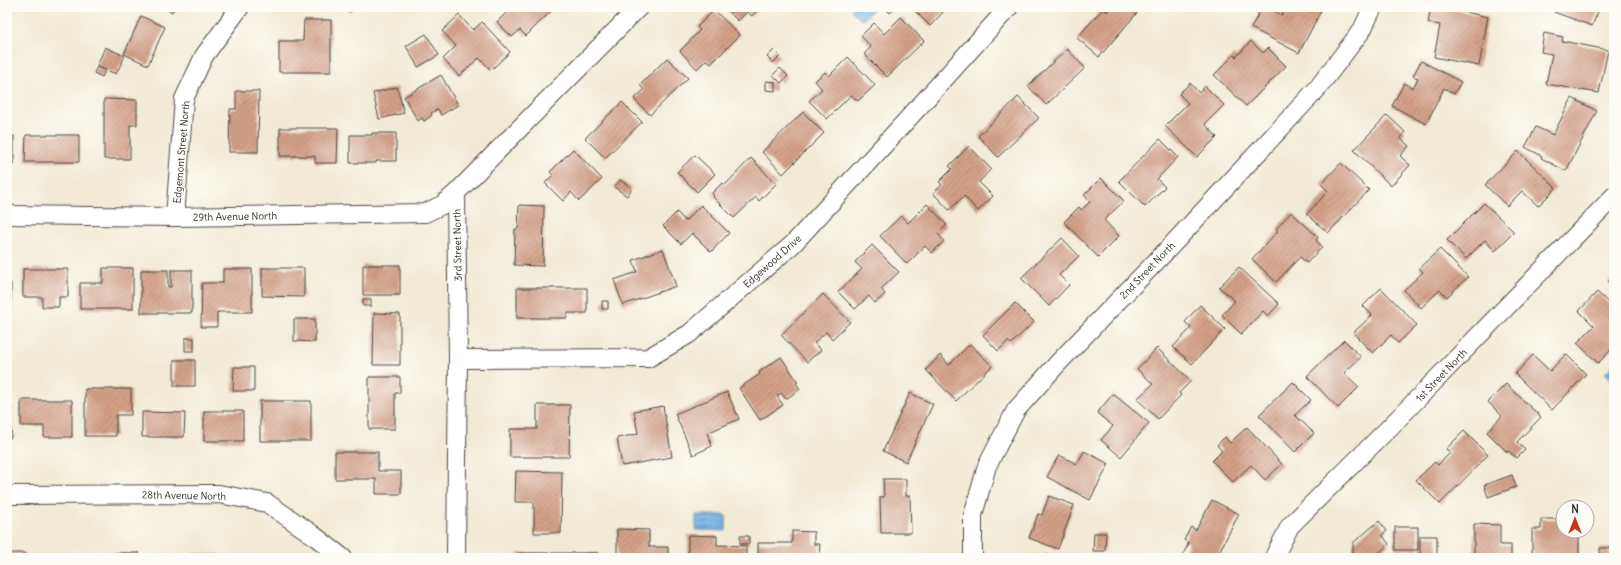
<svg xmlns="http://www.w3.org/2000/svg" width="1621" height="565" font-family="Delius,sans-serif">
<defs>
<pattern id="water-rules" width="6" height="5" patternUnits="userSpaceOnUse"><rect width="6" height="5" fill="#72b2e6"/><path d="M0 2.5h6" fill="none" stroke="#5e91bb"/></pattern>
<pattern id="building-hatch" width="6" height="6" patternUnits="userSpaceOnUse"><rect width="6" height="6" fill="#d3a087"/><path d="M-1 1l2-2M0 6l6-6M5 7l2-2" fill="none" stroke="#ab836f"/></pattern>
</defs>
<rect width="100%" height="100%" fill="#fdfcf7"/>
<filter id="ink" filterUnits="userSpaceOnUse"><feTurbulence type="fractalNoise" baseFrequency=".025" numOctaves="2"/><feDisplacementMap in="SourceGraphic" scale="8" xChannelSelector="R" yChannelSelector="G"/><feConvolveMatrix kernelMatrix="1 2 1 2 8 2 1 2 1" color-interpolation-filters="sRGB"/></filter>
<filter id="wash" filterUnits="userSpaceOnUse"><feTurbulence type="fractalNoise" baseFrequency=".012" numOctaves="4" result="noise"/><feDisplacementMap in="SourceGraphic" scale="16" xChannelSelector="R" yChannelSelector="G"/><feGaussianBlur stdDeviation="0.9" result="paint"/><feColorMatrix in="noise" values="0 0 0 0 0 0 0 0 0 0 0 0 0 0 0 0 0 1.4 0 .05"/><feComposite in="paint" operator="in"/></filter>
<g filter="url(#wash)">
<rect width="100%" height="100%" fill="#f2ead4"/>
<path fill="url(#water-rules)" stroke="#4e6e88" d="M854 7H876L862 21 851 10Z
M1614 364V382L1605 373Z
M696 515H726V531L696 530Z"/>
<g id="blocks">
<path fill="url(#building-hatch)" d="M163 7H175L172 12Z
M345 7H356L350 12Z
M507 7H551L553 9 526 36 520 30 512 37 497 22 510 9Z
M724 7H761L752 16 747 12 738 21Z
M884 7H896L890 13Z
M915 7H948L930 26 913 9Z
M951 7H959L955 11Z
M1111 7H1130L1137 13 1099 57 1077 38 1103 8 1107 12Z
M1262 7H1267L1282 15 1286 7 1295 9 1296 7H1312L1321 11 1299 53 1251 28Z
M1431 7H1456L1455 10 1488 17 1479 66 1434 57 1440 25 1428 23Z
M1556 7H1600L1592 26 1554 12Z
M714 10 740 35 711 64 706 60 697 69 680 51 700 30 697 27Z
M459 15 473 30 482 22 510 52 491 70 479 58 459 76 443 59 456 46 442 31Z
M141 16 165 27 148 65 124 54Z
M901 17 924 41 887 77 864 54 871 47 861 36 874 23 884 34Z
M304 20H331V72H279V41H303Z
M1544 33 1563 37 1562 41 1608 50 1599 93 1546 84 1552 54 1541 52Z
M426 34 439 55 418 67 406 46Z
M1251 41 1263 53 1268 48 1286 66 1246 106 1214 75 1234 55 1236 57Z
M105 47 125 56 116 74 97 66Z
M1067 49 1085 68 1046 105 1028 86Z
M774 50 780 56 773 63 767 57Z
M848 57 875 85 858 101 851 95 827 119 809 101 822 89 815 81 825 72 829 76Z
M667 58 688 78 650 115 634 99 644 90 640 85Z
M1421 61 1461 82 1454 94 1444 88 1426 124 1392 106 1404 83 1413 88 1418 78 1413 76Z
M97 67 105 71 102 77 94 73Z
M780 68 788 76 781 83 773 75Z
M441 75 458 105 441 115 438 109 431 113 432 115 424 121 422 118 418 121 404 97Z
M766 81 775 82V91L766 90Z
M1190 83 1199 93 1205 86 1224 105 1205 124 1217 137 1197 157 1165 126 1188 103 1179 94Z
M397 87 404 113 379 119 373 93Z
M236 91H259L258 152H229L230 109H236Z
M1018 97 1039 118 998 157 978 136Z
M1572 98 1597 111 1566 171 1541 158 1542 156 1525 147 1536 127 1553 135Z
M104 99 137 100V125H130V159H104Z
M622 102 642 122 605 158 585 138Z
M803 112 824 133 783 174 762 152Z
M1387 115 1405 132 1400 138 1409 146 1400 156 1410 165 1391 186 1354 150Z
M280 128H338L337 163H315V156H280Z
M372 133H396V161H376V163H350V135H372Z
M26 135H79V162H25Z
M7 136H14V163H7Z
M1160 139 1178 157 1157 179 1165 187 1145 207 1119 181Z
M969 146 991 169 979 182 993 196 978 211 964 196 949 210 933 193 942 185 939 182 952 169 949 166Z
M573 149 602 179 579 201 571 192 563 201 545 183 553 175 550 172Z
M1518 151 1556 188 1538 206 1522 191 1507 206 1485 185Z
M695 155 715 174 697 192 677 172Z
M751 158 776 184 759 201 756 197 734 218 713 197 714 196 712 193 722 183 725 185Z
M1341 163 1369 190 1328 233 1307 214 1328 191 1321 184Z
M1101 178 1124 201 1104 220 1119 236 1098 257 1064 222 1079 207 1081 210 1090 202 1084 195Z
M620 180 632 188 627 196 614 187Z
M1484 203 1514 232 1495 251 1485 240 1466 259 1447 240Z
M927 204 947 225 938 234 944 241 932 253 925 246 907 264 880 236 901 216 908 223Z
M519 205 544 206 543 266 514 265 515 229H518Z
M701 205 729 233 711 252 692 233 681 244 663 226 677 212 685 221Z
M1291 212 1318 237 1316 240 1322 247 1307 263 1300 257 1276 282 1252 259 1278 231 1276 229Z
M1062 238 1079 256 1059 275 1069 285 1049 306 1021 278Z
M872 245 899 272 881 289 885 294 875 303 869 296 855 309 838 292 862 269 855 262Z
M663 249 676 286 623 305 614 280 637 272 633 260Z
M1440 249 1468 277 1447 297 1440 290 1421 308 1404 290 1423 272 1419 268Z
M363 265H400V295H363Z
M1239 267 1279 304 1268 316 1263 311 1241 334 1222 315 1235 301 1219 287Z
M103 268H133V309H80V283H103Z
M262 268H304V297L262 296Z
M23 269H68V297H59V307H42V297H23Z
M223 269H252V312H217V327H201L202 283H223Z
M141 270H168V287H171V270H192V313H141Z
M1614 276V288L1608 282Z
M7 283H11V309H7Z
M517 288H587V313H567V318H517Z
M1381 288 1417 325 1398 343 1391 335 1373 353 1353 333 1372 315 1363 306Z
M1597 292 1614 308V347L1598 363 1577 343 1594 326 1579 311Z
M823 294 850 322 832 339 826 332 814 343 821 350 807 362 781 335Z
M363 299H371V306H363Z
M602 301H608V309H602Z
M1015 303 1034 322 1011 344 1008 341 998 351 983 335Z
M1200 305 1225 329 1192 364 1173 347 1191 328 1185 322Z
M374 313 400 314V365H373Z
M294 319H315V342L294 341Z
M185 338H194V351H185Z
M1344 340 1361 357 1344 373 1359 387 1338 408 1307 376Z
M970 344 992 366 956 401 926 370 940 355 949 365Z
M1157 348 1191 381 1179 393 1181 395 1158 419 1137 399 1153 384 1137 369Z
M1566 354 1586 374 1552 410 1515 374 1533 355 1550 371Z
M781 357 798 382 796 383 800 389 786 399 781 393 777 396 783 405 760 420 739 388 760 374 759 372Z
M174 360H195V386H174Z
M234 367H254V391H233Z
M369 377H400V393H395V429H369Z
M1293 382 1311 400 1295 415 1314 433 1295 452 1259 415Z
M1506 384 1541 417 1517 442 1525 450 1517 458 1508 451 1507 452 1487 432 1502 416 1488 402Z
M85 389H131V415H116V436H85Z
M727 392 739 419 707 433 712 446 693 455 675 414Z
M910 393 933 404 906 462 883 451Z
M1113 394 1149 423 1121 457 1101 440 1113 426 1097 413Z
M21 400H72V437H44V426H21Z
M260 401H311V441H260Z
M537 405H570L569 457H510V429H537Z
M663 406 672 457 622 466 617 438 638 434 634 411Z
M7 408H12L11 438H7Z
M204 411H243V441H204Z
M142 412 185 413 184 437H142Z
M1247 427 1282 464 1265 480 1251 465 1233 482 1212 461 1222 451 1217 445 1225 437 1230 443Z
M1464 431 1488 455 1440 504 1416 480 1435 462 1438 465 1450 453 1446 449Z
M1084 451 1109 464 1090 500 1047 477 1059 455 1077 464Z
M335 452H378V471H401V494H376V479H335Z
M516 471 562 472 561 533H534V502H515Z
M1512 475 1516 487 1488 497 1484 485Z
M883 479H906V496H910L911 533H881L880 497H884Z
M1049 496 1074 505 1058 549 1029 538 1038 514 1042 515Z
M1212 500 1239 514 1216 558H1181L1189 543 1184 540 1191 527 1196 530Z
M1541 519H1559V530L1579 531V558H1532V529H1541Z
M1379 521 1387 531 1382 535 1389 544 1373 558H1353V543Z
M1474 524 1500 525V545H1511V558H1474Z
M1395 527H1418V550H1395Z
M617 529 649 530V547H668V558H617Z
M792 531 814 532V544H820L819 558H758V543H792Z
M1094 533H1106L1105 551H1093Z
M688 535 717 536V545L746 546V558H688Z
M740 536H749V544H740Z
M1420 536H1437V556H1457V558H1413V556H1420Z
M1600 548H1614V558H1600Z
M7 553H25V558H7Z
M113 553H139V558H113Z
M518 553H598V558H518Z
M191 554H218V558H191Z
M77 555H103V558H77Z
M1031 555H1077V558H1031Z
M848 556H912V558H848Z
M1115 556H1165V558H1115Z"/>
</g>
</g>
<g filter="url(#ink)">
<use href="#blocks" fill-opacity="0" stroke="#494844" stroke-width="1"/>
<g fill="none" stroke-linecap="round" stroke-linejoin="round">
<g stroke="#494844" stroke-width="20">
<path id="street" d="M7 215 175 217 425 213 442 205 456 193
M175 217 184 99 204 56 240 7
M458 359 648 358 689 334 793 244 927 98 1009 7
M7 495 219 494 267 503 312 534 343 558
M456 558 458 359 456 193 639 7
M973 558V515L987 466 1016 410 1059 362 1168 249 1317 89 1362 30 1373 7
M1275 558V555L1290 526 1390 427 1614 196"/>
</g>
<use href="#street" stroke="#fff" stroke-width="18"/>
</g>
</g>
<g text-anchor="middle" stroke-width="3" stroke-linejoin="round" paint-order="stroke">
<g font-size="10" fill="#2b2b2b" stroke="#fdfcf7">
<text transform="translate(181 152) rotate(-85)" y="4">Edgemont Street North</text>
<text transform="translate(235 216) rotate(-1)" y="4">29th Avenue North</text>
<text transform="translate(457 245) rotate(-91)" y="4">3rd Street North</text>
<text transform="translate(772 261) rotate(-42)" y="4">Edgewood Drive</text>
<text transform="translate(1147 270) rotate(-46)" y="4">2nd Street North</text>
<text transform="translate(1441 375) rotate(-46)" y="4">1st Street North</text>
<text transform="translate(184 495) rotate(1)" y="4">28th Avenue North</text>
</g>
</g>
<rect width="1621" height="565" fill="none" stroke="#fdfcf7" stroke-width="24"/>
<g transform="translate(1575 519)"><circle r="19" fill="#fdfcf7" stroke="#a9a8a5"/>
<path d="M0-3L7 15L0 10L-7 15Z" fill="#c8321e"/>
<text y="-6" font-size="11" font-weight="bold" text-anchor="middle" fill="#2b2b2b">N</text>
</g>
</svg>
